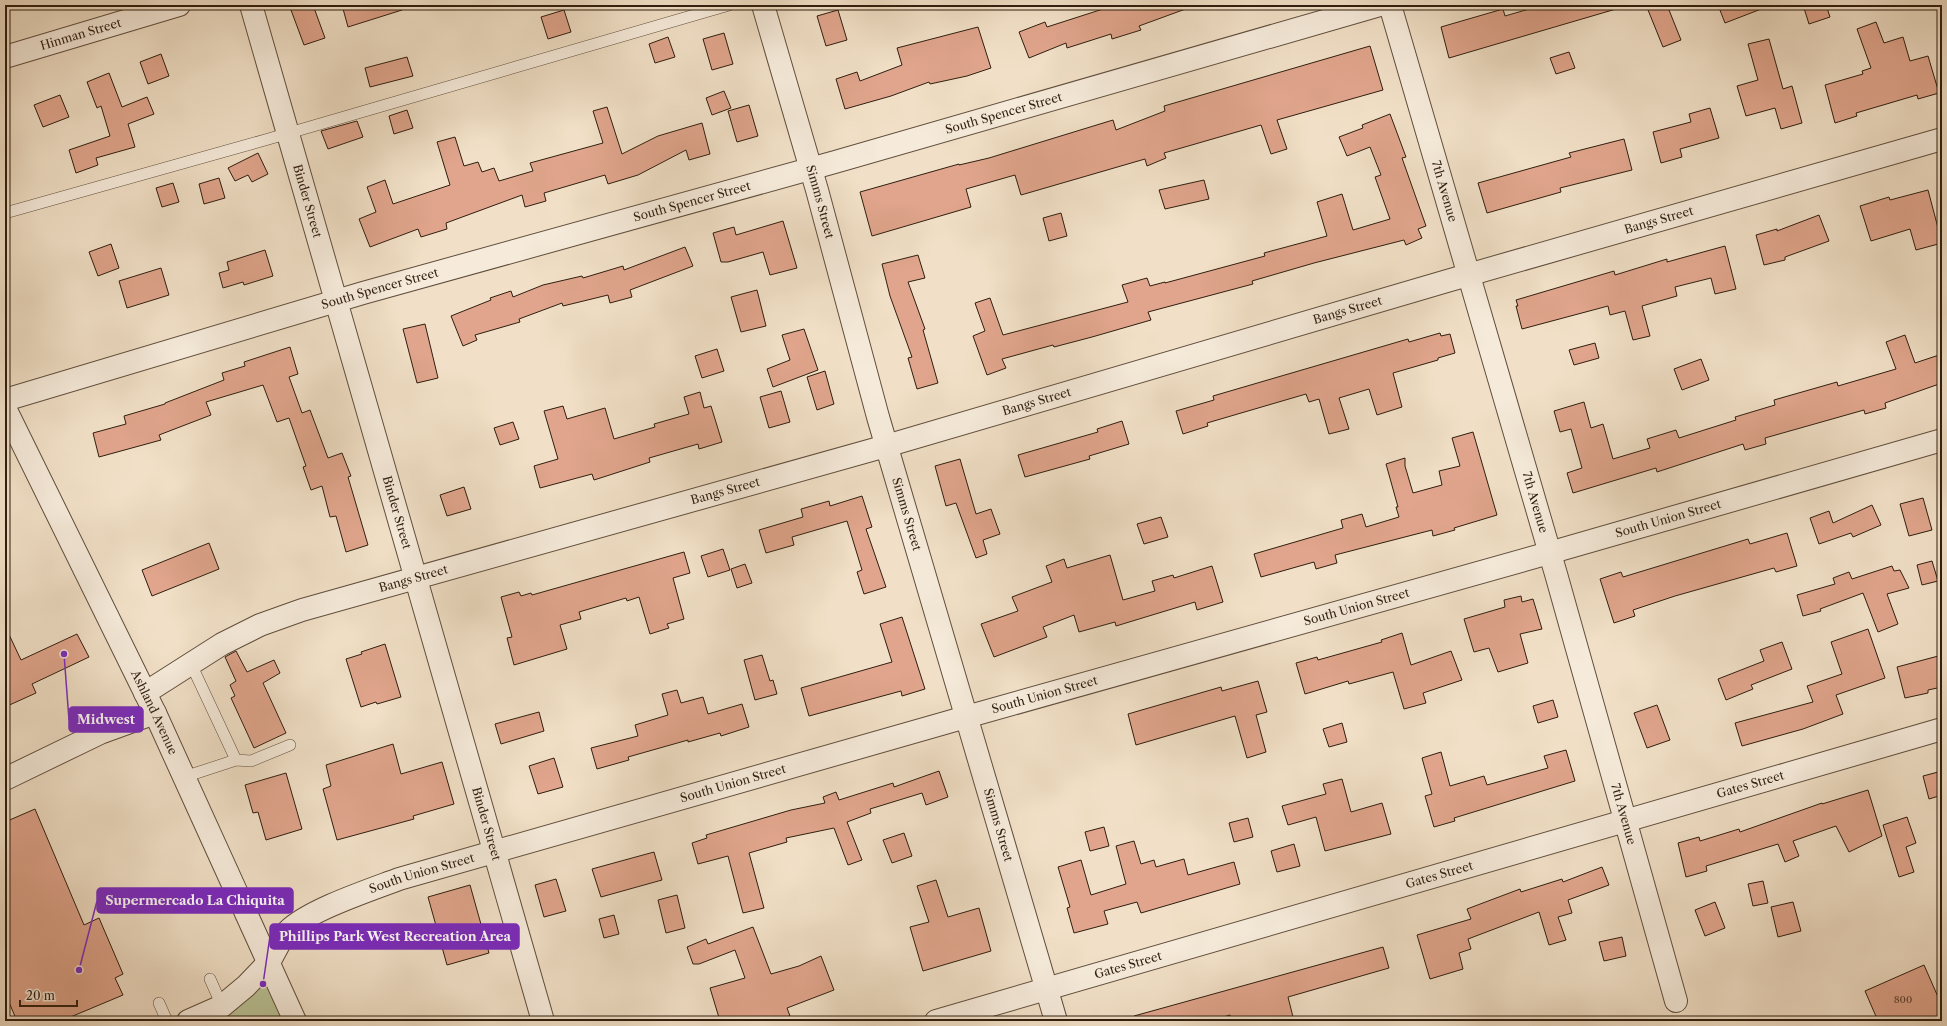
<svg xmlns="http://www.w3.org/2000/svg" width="1947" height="1026" font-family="'Libre Caslon Text',serif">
<rect width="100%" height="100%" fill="#f1e0c7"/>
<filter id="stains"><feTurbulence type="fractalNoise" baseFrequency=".005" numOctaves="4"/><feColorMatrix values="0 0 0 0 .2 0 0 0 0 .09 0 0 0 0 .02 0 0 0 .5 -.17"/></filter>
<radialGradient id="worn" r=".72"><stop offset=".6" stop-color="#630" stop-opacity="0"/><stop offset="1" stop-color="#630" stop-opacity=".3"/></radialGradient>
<path fill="#bac296" stroke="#747052" d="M269 962 297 1021H189Z"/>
<path fill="#e0a58c" stroke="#2f1e0f" d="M304 5H313L325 38 304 45 291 10Z
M342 5H402V10L348 27Z
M1102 5H1190L1191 7 1139 26 1141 30 1112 39 1111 34 1067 48 1066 43 1029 58 1019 32 1045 22 1047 27 1103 9Z
M1543 5H1616V9L1449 58 1441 27 1503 9 1505 16Z
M1646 5H1667L1681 40 1663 47Z
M1718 5H1769V6L1725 23Z
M1803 5H1826L1830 17 1809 24Z
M564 10 571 32 548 39 541 17Z
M838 10 847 40 826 46 817 16Z
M1876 22 1884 43 1903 37 1910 61 1928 56 1939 93 1918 99 1917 95 1856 113 1857 116 1835 123 1825 85 1863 74 1862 71 1871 68 1857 29Z
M978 27 991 68 967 76 930 84 929 82 891 96 845 109 836 79 857 72 860 81 902 65 897 48Z
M724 33 733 64 712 70 703 39Z
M668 37 675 57 655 63 649 44Z
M1769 39 1783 89 1792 86 1802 123 1781 129 1775 108 1746 116 1737 86 1758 80 1748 44Z
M1370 46 1383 90 1277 120 1287 149 1271 154 1261 125 1164 153 1166 158 1147 166 1145 159 1021 195 1015 175 966 189 971 207 872 236 860 192 959 164V165L989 158 1113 120 1116 130 1165 111 1164 106Z
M1569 52 1575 68 1556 74 1550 58Z
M161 54 169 76 148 84 140 62Z
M407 57 413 76 370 87 365 68Z
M109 73 122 107 147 97 154 114 128 124 135 147 96 158 98 165 76 173 69 150 110 136 101 106 97 108 87 82Z
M724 91 731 108 712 115 706 98Z
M60 95 69 117 43 127 34 105Z
M749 105 758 136 737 142 728 111Z
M607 107 622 154 658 136 702 123 710 154 689 160 686 150 638 175 608 184 605 175 544 193 546 201 525 207 522 195 446 223 447 229 421 237 418 229 370 247 359 219 376 212 367 187 385 180 393 204 450 185 437 142 455 137 464 166 478 162 482 172 494 168 499 181 533 171 530 163 603 143 593 111Z
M1710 108 1719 138 1680 149 1682 157 1661 163 1653 132 1691 122 1689 114Z
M407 110 413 128 394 134 389 116Z
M1390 114 1406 157 1402 158 1426 226 1418 229 1422 238 1406 245 1404 240 1314 263 1252 281 1253 284 1148 312 1151 320 1092 337 1054 347 1053 345 1002 359 1006 368 987 375 973 336 985 331 975 303 990 298 1003 335 1128 302 1122 285 1147 278 1150 286 1165 282V283L1265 256 1264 253 1327 236 1317 202 1342 194 1353 230 1390 219 1375 177 1381 175 1370 147 1347 156 1339 137 1363 128 1362 125Z
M357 121 363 137 328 149 321 131Z
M1624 139 1632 170 1560 188 1561 192 1487 213 1478 183 1571 157 1569 153Z
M258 153 268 174 252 182 248 175 235 181 228 168Z
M219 178 225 198 204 204 199 184Z
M1204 180 1209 199 1165 209 1159 190Z
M173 183 179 202 162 207 156 188Z
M1928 190 1942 243 1916 250 1910 229 1871 241 1860 206 1889 197 1890 200Z
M1061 213 1067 236 1049 241 1043 218Z
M1819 215 1829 241 1785 257V260L1764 265 1756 235 1777 229V231Z
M783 221 797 268 770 275 763 252 728 262H721L713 233 734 227 736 235Z
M111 244 119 268 98 276 89 252Z
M1725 246 1736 289 1715 294 1711 278 1675 287 1677 296 1642 306 1650 336 1633 340 1625 311 1610 315 1608 306 1522 329 1516 306H1518L1516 300 1614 271 1615 275 1667 259V262Z
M685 247 693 266 630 290 632 297 610 303 608 295 563 306 562 303 519 319 520 322 475 335 477 340 463 346 451 316 491 300 490 298 511 291 513 297 543 285 582 276 583 278 623 266 624 270Z
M265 250 273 276 244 285 243 282 223 288 219 273 229 270 227 262Z
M918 255 925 278 908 282 925 329 923 330 938 383 917 389 908 358 912 357 890 296 882 264Z
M161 268 169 295 127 308 119 281Z
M757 290 766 326 741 332 731 297Z
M425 324 438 378 417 383 403 329Z
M804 329 818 370 773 387 767 369 790 360 782 335Z
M1440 333 1441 336 1450 334 1455 353 1438 358V360L1393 373 1402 407 1377 415 1369 389 1339 398 1349 429 1329 434 1319 399 1309 402 1306 394 1207 423 1208 426 1183 434 1176 411 1214 400 1213 396 1408 339 1409 342Z
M1905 335 1915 363 1942 354V383L1885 403 1886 408 1865 414 1864 410 1765 438 1766 444 1745 450 1743 444 1657 472 1656 468 1573 493 1567 473 1582 468 1571 429 1560 432 1554 411 1584 402 1591 428 1603 424 1613 459 1650 448 1647 439 1676 430 1679 438 1736 420 1735 417 1775 405 1774 400 1837 382 1838 386 1896 369 1886 342Z
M1595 343 1599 358 1574 365 1569 350Z
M290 347 298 374 289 377 302 413 310 410 328 458 342 453 351 476 348 477 368 545 346 552 336 516 330 517 322 486 311 490 303 467 306 466 289 418 277 422 263 385 206 402 211 415 159 435 161 440 99 457 93 433 126 424 124 416 165 404V403L224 380 222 373 245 366 244 362Z
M717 349 724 371 702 378 695 356Z
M1701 359 1709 380 1682 390 1674 369Z
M825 371 834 404 817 410 807 377Z
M781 391 790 422 769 428 760 397Z
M700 392 704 408 711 406 722 442 699 449 698 444 649 458 650 462 594 480 592 474 540 488 534 466 558 459 544 411 563 406 567 419 605 408 614 439 655 427 654 424 689 414 684 397Z
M1122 421 1129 444 1089 456 1090 459 1025 477 1018 455 1098 432 1097 429Z
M513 422 519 439 500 445 494 428Z
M1473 432 1497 515 1454 528 1455 530 1433 536 1432 530 1335 555 1337 563 1316 569 1314 562 1261 577 1254 554 1343 528 1341 520 1362 514 1366 527 1399 517 1396 507H1398L1386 464 1405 458V466L1413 493 1442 485 1439 471 1460 466 1452 438Z
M960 459 976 514 991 509 1000 534 983 540 987 554 976 558 956 503 946 506 935 466Z
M464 487 471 509 447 516 440 495Z
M862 496 872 527 866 529 886 587 864 594 857 572 862 570 847 521 792 537 794 545 766 553 759 530 803 517 801 509 829 501 830 506Z
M1923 498 1932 530 1909 536 1900 504Z
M1872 505 1881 525 1853 537 1851 533 1819 544 1810 518 1829 511 1833 523Z
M1161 517 1168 537 1144 544 1137 524Z
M1787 533 1797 566 1776 572 1774 568 1675 596 1633 610 1635 616 1614 623 1600 579 1621 572 1623 577 1748 539 1750 544Z
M209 543 219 569 152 596 142 570Z
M723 549 730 570 708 577 701 556Z
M684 552 690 573 673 578 684 619 667 624 669 628 650 634 639 597 627 601 626 598 579 612 581 619 560 625 567 649 514 665 507 638 512 637 501 597 519 592 521 596 531 593 532 595Z
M1110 555 1123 600 1155 591 1152 581 1173 575 1174 578 1212 566 1223 602 1197 610 1195 602 1116 626 1115 622 1079 632 1074 615 1043 627 1047 637 994 657 981 624 1018 611 1012 597 1052 582 1046 566 1064 559 1067 568Z
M1932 561 1938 581 1922 585 1917 565Z
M745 564 752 583 737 588 731 569Z
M1892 566 1894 571 1900 570 1909 588 1887 594 1898 624 1878 632 1863 593 1820 609 1821 611 1803 616 1797 595 1835 584 1833 578 1849 572 1852 579Z
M1521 596 1522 602 1533 599 1542 629 1520 634 1528 663 1498 672 1489 648 1474 652 1464 619 1505 607 1504 600Z
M902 617 925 689 902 696 901 691 809 716 801 688 892 662 880 624Z
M5 626 21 660 77 634 89 657 32 684 36 693 5 707Z
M1868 629 1885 678 1836 695 1843 714 1803 729 1742 746 1735 723 1813 702 1807 686 1842 674 1831 642Z
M1402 633 1411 665 1451 651 1462 680 1423 693 1426 703 1404 709 1393 672 1349 684 1348 681 1305 694 1296 663 1317 657 1318 660 1382 642 1381 640Z
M1782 642 1792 669 1751 685 1753 689 1726 700 1718 679 1764 661 1760 650Z
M385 644 401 697 377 704 376 702 361 707 346 659 362 654 361 652Z
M236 651 247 672 274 660 280 673 263 683 286 733 254 748 231 698 235 696 230 685 236 681 225 657Z
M762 655 770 681 773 680 777 694 755 700 744 660Z
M1942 655V687L1928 690V693L1905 698 1897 667Z
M1258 681 1267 712 1256 715 1266 752 1247 758 1235 716 1136 745 1128 714 1221 687 1222 691Z
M677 690 681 703 703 697 708 714 742 704 749 727 721 736 720 733 688 742V740L628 757 629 760 597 769 591 748 638 736 635 725 668 715 662 694Z
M1553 700 1558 717 1538 723 1533 706Z
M1657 705 1670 740 1647 748 1634 713Z
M539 712 544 731 501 744 495 724Z
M1342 723 1347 742 1329 747 1323 729Z
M393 744 401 774 442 762 454 804 413 816 414 819 337 840 323 789 331 786 326 765Z
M1566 750 1575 781 1454 818 1455 821 1434 827 1425 796 1432 794 1422 758 1441 752 1450 786 1484 776 1487 785 1548 768 1544 756Z
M554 758 563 787 538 794 529 766Z
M939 771 948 797 926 805 922 793 870 809 871 813 847 822 862 860 848 865 834 828 786 838 787 842 749 853 764 908 743 913 728 856 698 864 692 843 707 838 706 835 791 810 825 803 823 797 836 792 839 800 893 783 894 787Z
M1942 771V795L1929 799 1923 776Z
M286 773 302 829 266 840 258 812 253 813 245 785Z
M1342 779 1351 812 1382 803 1391 834 1325 851 1316 817 1288 825 1282 806 1326 794 1323 784Z
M1868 790 1882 836 1849 852 1836 826 1793 841 1799 856 1785 862 1778 844 1706 866 1707 871 1686 877 1678 843 1699 837 1700 841 1739 829 1740 832 1822 803V804Z
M35 809 84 925 99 918 123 974 115 978 123 995 61 1021H17L5 993V822Z
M1907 817 1916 843 1906 847 1914 872 1899 877 1883 825Z
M1248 818 1253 837 1234 842 1229 823Z
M1104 827 1109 846 1090 851 1085 832Z
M904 833 912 856 892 863 883 840Z
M1134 841 1141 864 1154 860 1156 867 1184 859 1188 875 1234 862 1240 884 1141 913 1137 902 1104 911 1108 924 1074 933 1067 908 1070 907 1058 867 1081 860 1091 895 1126 884 1116 846Z
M1294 844 1300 866 1277 872 1271 851Z
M654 852 662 880 601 897 592 869Z
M1602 867 1609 885 1568 900 1572 913 1558 917 1566 940 1549 945 1539 912 1468 939 1471 949 1459 953 1463 969 1430 979 1417 935 1471 919 1467 909 1520 889 1521 892 1562 879 1563 882Z
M556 879 566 911 544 917 535 885Z
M936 880 948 917 979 908 991 951 923 971 910 927 929 922 917 886Z
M1763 881 1768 903 1753 906 1748 884Z
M470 885 489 953 447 965 428 897Z
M677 895 685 928 666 933 658 900Z
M1715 902 1725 928 1705 936 1695 910Z
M1793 902 1801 931 1778 937 1771 907Z
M614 915 619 934 604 938 599 919Z
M753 927 771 974 799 966 821 956 834 990 787 1008 790 1016 771 1021H720L710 988 745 978 735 950 699 964H693L687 947 706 939 708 944Z
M1622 937 1626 956 1604 961 1599 942Z
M1383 947 1389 968 1288 997 1294 1021H1231L1230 1015 1210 1021H1135L1134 1016Z
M1924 965 1942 1006V1021H1878L1865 991Z"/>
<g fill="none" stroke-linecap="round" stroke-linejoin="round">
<g stroke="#604e3d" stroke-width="12">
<path id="service" d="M5 213 265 140 729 5
M236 760 251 761 290 745
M184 777 236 760 191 664
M210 979 222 1006
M159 1003 167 1021"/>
</g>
<g stroke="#604e3d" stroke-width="24">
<g id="minor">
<path id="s1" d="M251 5 543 1021"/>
<path id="s2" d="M763 5 817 190 878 417 1056 1021"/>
<path id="s3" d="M1390 5 1556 574 1676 1001"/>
<path id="s4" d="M5 57 179 5"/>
<path id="s5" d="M5 400 363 293 835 162 1380 5"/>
<path id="s6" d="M145 693 222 644 260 625 302 610 886 446 1447 281 1942 139"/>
<path d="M5 779 100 733 155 713"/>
<path id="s7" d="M269 962C275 953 280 939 288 931 309 910 370 890 399 879L966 717 1549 553 1942 440"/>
<path id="s8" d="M936 1021 1942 729"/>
</g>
</g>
<g stroke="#604e3d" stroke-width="24">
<g id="tertiary">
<path id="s9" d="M5 408 155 713 295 1021"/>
<path d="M188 1021 222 1006 246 986 269 962"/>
</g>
</g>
<use href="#service" stroke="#f6ebdb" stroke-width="11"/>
<use href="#minor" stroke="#f6ebdb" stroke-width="22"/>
<use href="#tertiary" stroke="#f6ebdb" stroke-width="22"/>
</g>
<g text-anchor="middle" stroke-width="3" stroke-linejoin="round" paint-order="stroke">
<g font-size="10" fill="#5b402e">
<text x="1903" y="1003">800</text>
</g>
<g font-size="12" fill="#2f1e0f" stroke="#f6ebdb">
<text dy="4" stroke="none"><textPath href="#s4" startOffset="79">Hinman Street</textPath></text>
<text dy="4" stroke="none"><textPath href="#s5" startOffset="1039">South Spencer Street</textPath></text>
<text dy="4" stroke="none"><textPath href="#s3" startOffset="194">7th Avenue</textPath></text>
<text dy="4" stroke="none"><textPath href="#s5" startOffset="715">South Spencer Street</textPath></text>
<text dy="4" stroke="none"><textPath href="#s1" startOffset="204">Binder Street</textPath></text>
<text dy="4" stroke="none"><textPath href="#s2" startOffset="205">Simms Street</textPath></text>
<text dy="4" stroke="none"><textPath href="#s6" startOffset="1590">Bangs Street</textPath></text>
<text dy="4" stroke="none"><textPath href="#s5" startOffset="391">South Spencer Street</textPath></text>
<text dy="4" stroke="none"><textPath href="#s6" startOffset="1266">Bangs Street</textPath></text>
<text dy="4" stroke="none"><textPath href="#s6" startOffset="942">Bangs Street</textPath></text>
<text dy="4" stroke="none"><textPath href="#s6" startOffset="618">Bangs Street</textPath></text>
<text dy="4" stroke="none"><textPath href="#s3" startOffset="518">7th Avenue</textPath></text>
<text dy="4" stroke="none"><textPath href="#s1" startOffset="528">Binder Street</textPath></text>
<text dy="4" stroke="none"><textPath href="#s2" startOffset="529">Simms Street</textPath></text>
<text dy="4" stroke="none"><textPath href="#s7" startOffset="1479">South Union Street</textPath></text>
<text dy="4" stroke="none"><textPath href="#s6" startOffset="294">Bangs Street</textPath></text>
<text dy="4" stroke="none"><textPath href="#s7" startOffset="1155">South Union Street</textPath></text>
<text dy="4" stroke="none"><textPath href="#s7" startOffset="831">South Union Street</textPath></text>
<text dy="4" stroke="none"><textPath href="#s9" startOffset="339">Ashland Avenue</textPath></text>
<text dy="4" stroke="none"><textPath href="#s7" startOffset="507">South Union Street</textPath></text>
<text dy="4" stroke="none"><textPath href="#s8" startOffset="848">Gates Street</textPath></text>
<text dy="4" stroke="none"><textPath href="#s3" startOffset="842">7th Avenue</textPath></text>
<text dy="4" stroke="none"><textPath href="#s1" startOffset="852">Binder Street</textPath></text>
<text dy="4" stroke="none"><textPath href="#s2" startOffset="853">Simms Street</textPath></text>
<text dy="4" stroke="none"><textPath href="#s7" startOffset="183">South Union Street</textPath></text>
<text dy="4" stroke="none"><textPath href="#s8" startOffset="524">Gates Street</textPath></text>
<text dy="4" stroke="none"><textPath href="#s8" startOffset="200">Gates Street</textPath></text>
</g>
</g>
<path fill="none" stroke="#7b2cbf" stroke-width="1.5" d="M64 654L69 720M79 970L97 901M263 984L270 936"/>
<g fill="#7b2cbf" stroke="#f6ebdb" stroke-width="1.5">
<circle cx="64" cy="654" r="4"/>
<circle cx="79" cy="970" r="4"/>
<circle cx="263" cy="984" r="4"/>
</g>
<g fill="#7b2cbf" stroke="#7b2cbf" stroke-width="1.5">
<rect x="69" y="707" width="74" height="25" rx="4"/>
<rect x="97" y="888" width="196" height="25" rx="4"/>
<rect x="270" y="924" width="249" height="25" rx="4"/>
</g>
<g font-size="13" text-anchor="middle" font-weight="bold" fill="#fff">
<text x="106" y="724">Midwest</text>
<text x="195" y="905">Supermercado La Chiquita</text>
<text x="395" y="941">Phillips Park West Recreation Area</text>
</g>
<rect width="1947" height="1026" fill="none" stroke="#f1e0c7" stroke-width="20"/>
<rect x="6" y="6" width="1935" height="1014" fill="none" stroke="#2f1e0f" stroke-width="2"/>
<rect x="10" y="10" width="1927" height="1006" fill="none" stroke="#2f1e0f"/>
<path d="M20 1000v6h57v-6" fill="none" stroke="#2f1e0f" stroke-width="2"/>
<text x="26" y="1000" font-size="12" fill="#2f1e0f" stroke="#f6ebdb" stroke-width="3" paint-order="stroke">20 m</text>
<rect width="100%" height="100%" filter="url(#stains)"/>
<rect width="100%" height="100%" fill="url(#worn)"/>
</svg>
